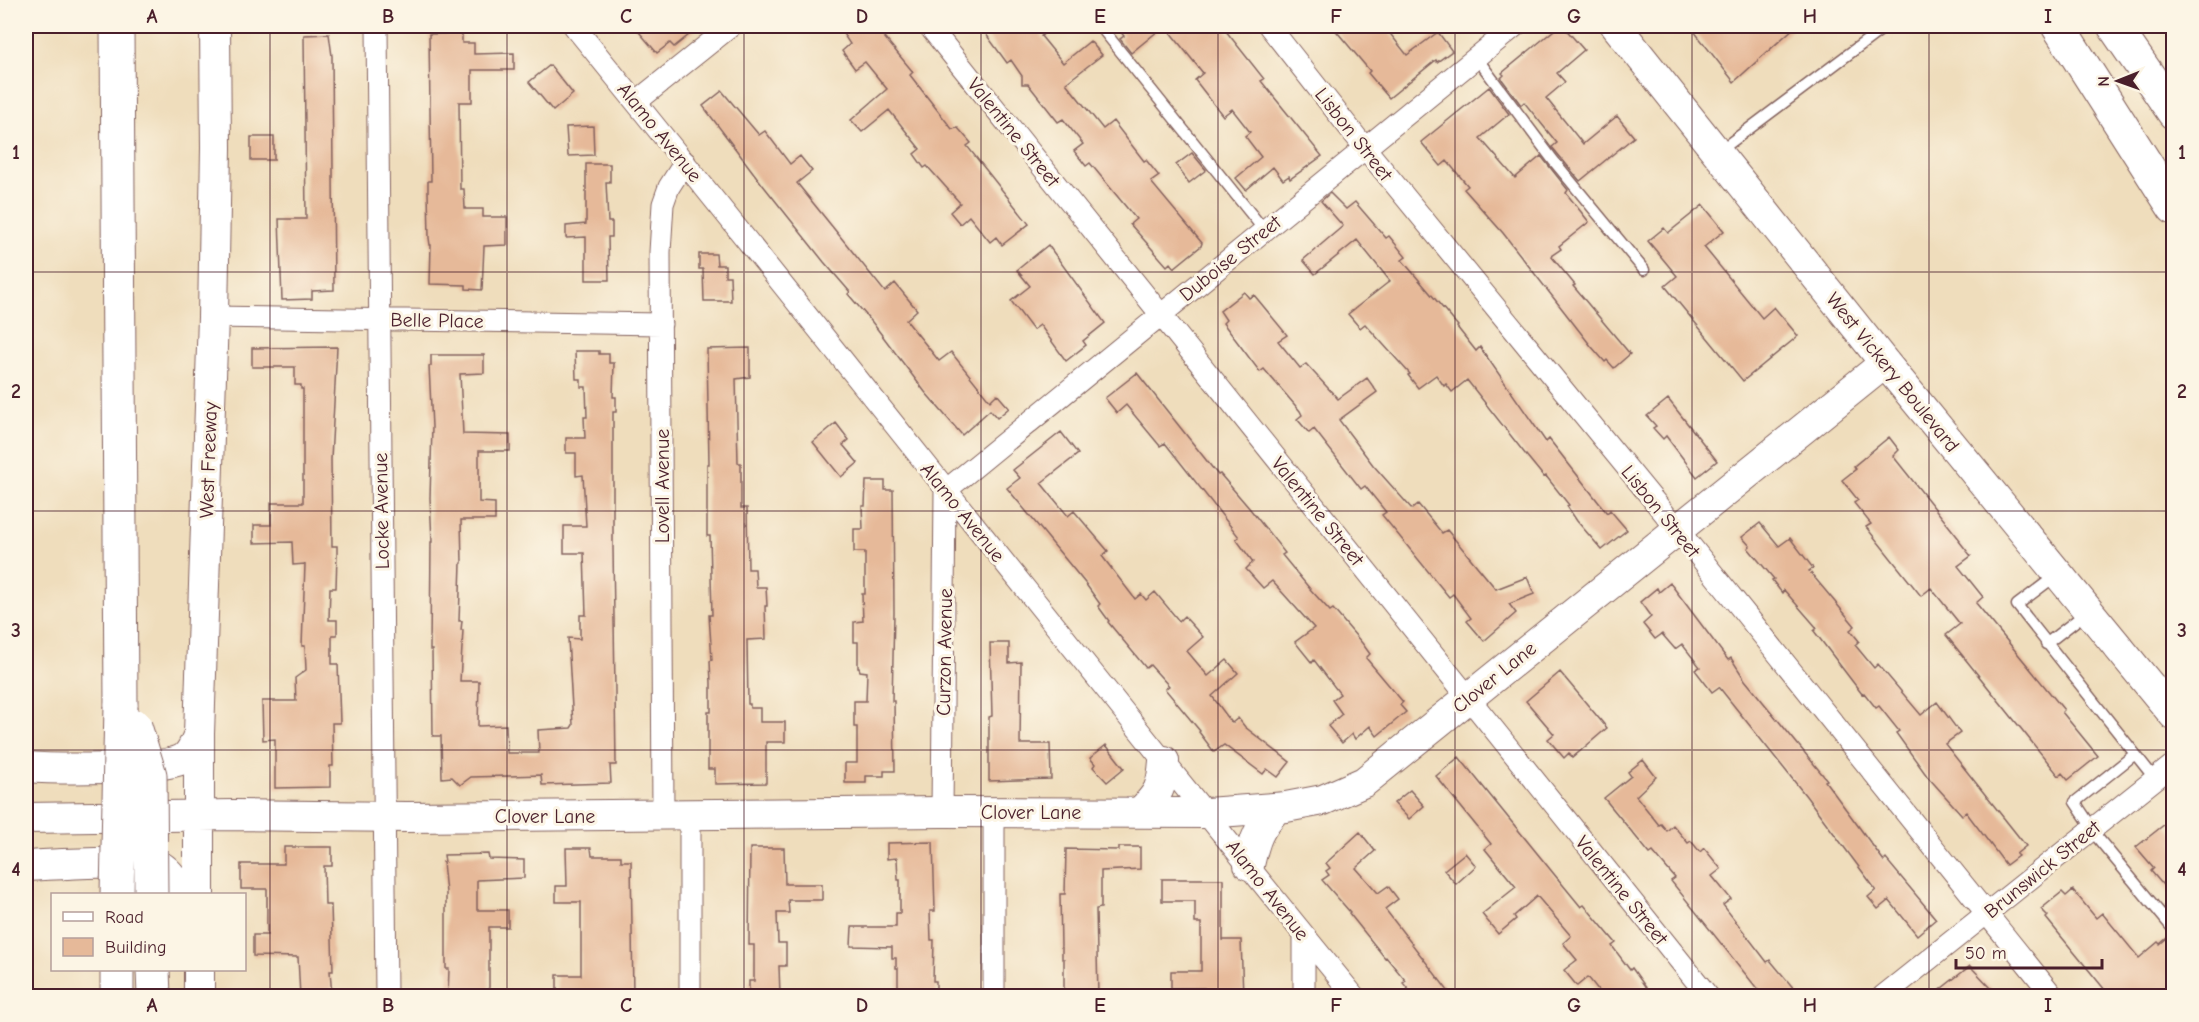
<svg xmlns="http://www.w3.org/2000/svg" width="2199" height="1022" font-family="'Comic Neue',sans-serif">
<rect width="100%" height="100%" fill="#fcf5e5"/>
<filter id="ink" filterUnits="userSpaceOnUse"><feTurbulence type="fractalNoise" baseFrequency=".0167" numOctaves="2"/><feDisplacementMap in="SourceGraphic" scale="12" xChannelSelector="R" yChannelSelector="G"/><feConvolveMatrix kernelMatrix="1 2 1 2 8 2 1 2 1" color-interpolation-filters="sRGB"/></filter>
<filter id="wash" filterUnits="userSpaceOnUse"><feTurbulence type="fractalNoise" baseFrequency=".008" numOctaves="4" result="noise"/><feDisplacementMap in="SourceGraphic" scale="24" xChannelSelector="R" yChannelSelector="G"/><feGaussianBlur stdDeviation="1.35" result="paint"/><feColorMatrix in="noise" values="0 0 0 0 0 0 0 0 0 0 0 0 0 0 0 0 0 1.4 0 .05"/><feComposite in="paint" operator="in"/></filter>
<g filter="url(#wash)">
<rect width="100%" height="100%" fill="#efddbc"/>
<g id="blocks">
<path fill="#e6b999" d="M634 26H700L674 47 670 43 657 53Z
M838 26H875L913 72 910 75 952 129 958 128 971 143 967 146 1029 224 1002 245 996 237 990 242 969 216 960 224 950 212 960 203 927 166 924 168 914 154 920 149 889 110 862 132 851 120 887 89 865 62 855 69 842 51 850 44Z
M980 26H1054L1041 36 1063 63 1090 41 1102 55 1066 83 1103 129 1113 121 1144 161 1146 160 1159 176 1151 182 1202 243 1201 246 1174 268 1170 263 1167 266 1130 224 1136 219 1090 163 1086 166 1074 151 1083 144 1063 119 1058 122 1028 84H1022V76L1011 60 1007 63Z
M1116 26H1164L1131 53 1120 39 1124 36Z
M1165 26H1222L1264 79 1261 81 1322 156 1290 179 1289 176 1283 180 1273 167 1246 190 1236 178 1261 157 1245 136 1250 132 1232 109 1223 116 1195 80 1203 73Z
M1332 26H1384L1407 55 1438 32 1452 51 1437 62 1436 60 1389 98 1368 73 1370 71Z
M1559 26H1563L1584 50 1557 73 1565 82 1546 98 1583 144 1617 116 1634 137 1580 181 1552 147 1557 143 1524 102 1521 105 1501 78 1504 75 1502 73Z
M1690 26H1796L1734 82Z
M462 33V43H474V54L514 53V70H472V102H459L460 189H464L465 209H483V217H507V245L484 246 482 290 466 289V285L430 284 431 245H430L429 238 428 191V181H431L429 34Z
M329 34 332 56 334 290 312 291V299L282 300 279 219H306L304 35Z
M550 65 573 94 553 111 529 82Z
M1489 87 1509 114 1480 138 1515 178 1541 156 1568 190 1566 193 1589 222 1559 246 1561 249 1551 256 1575 285 1573 286 1630 354 1614 368 1607 360 1605 362 1591 346 1503 233 1464 189 1468 186 1447 161 1441 166 1421 142Z
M722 91 759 135 765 131 790 164 800 156 812 171 797 183 885 292 895 283 917 310 906 320 939 361 951 352 990 401 997 394 1009 408 997 418 990 410 962 435 925 392 872 322 848 294 850 292 824 262 762 184 703 106Z
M593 126 594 155 568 156 566 127Z
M251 137H274V160H251Z
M1192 153 1206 170 1189 183 1176 165Z
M586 164H610V182H606L608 222H612V237H608L609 280H586V237L566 238V226L586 224Z
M1330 193 1346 209 1355 202 1386 238 1389 236 1406 257 1402 260 1458 326 1457 327 1476 351 1480 347 1546 442 1549 439 1607 513 1610 510 1627 530 1602 550 1577 521 1567 506 1569 505 1546 476 1544 477 1526 455 1467 380 1452 392 1446 384 1444 386 1436 375 1418 388 1408 375 1410 374 1365 324 1360 328 1348 314 1390 281 1357 240 1315 274 1303 260 1343 226 1321 201Z
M1703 205 1724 231 1704 247 1762 318 1774 307 1798 336 1743 381 1665 286 1677 276 1648 241 1664 228 1668 233Z
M1048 245 1105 323 1083 341 1086 345 1066 361 1040 325 1033 330 1011 301 1030 286 1017 270Z
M699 254H716L717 265H725V276H730L731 301H704L703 269H699Z
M1244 292 1249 298 1254 295 1287 335 1278 341 1300 368 1306 364 1338 399 1367 378 1377 392 1339 420 1373 465 1412 509 1418 504 1442 533 1447 530 1496 589 1527 577 1534 594 1509 604 1516 613 1484 641 1467 621 1471 618 1453 594 1449 597 1382 515 1386 512 1365 486 1361 489 1314 429 1309 433 1297 419 1302 415 1300 411 1264 369 1260 372 1223 323 1226 320 1220 311Z
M337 347 331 459 332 546H337V554L336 588H330L329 620H337V635H332V664H338L340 723H332L333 766H330V787L275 788V739L263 740 262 701H296L295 678 306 670 305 646H302L305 564 293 565 292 542 254 543V525H271V503H303V389H301V385H295V367H252V348Z
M750 348V377L736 379 738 463H741V508H747L748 569H755L756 587H766L767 606H765L766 639 747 640 748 704H750V708H760V722H785V742H766V783L715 784V769H708V712H711V683L710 661 712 660 709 615H712L710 536H707V464H709L707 349Z
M575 351H599V354H609V363H614L613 397H616V412H613V547L616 765H610L611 783 542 785 541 775 471 777 460 785 452 777 442 778 441 736H433L432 650H430L431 542H432L430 498 432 427 429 366H431V355H484V373L460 374 463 434 510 435V451H479V502L495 503V520H461L462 563H461L459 621H462L461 630H463L460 681H479L478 726 506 725 507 753H539L538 730 571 728 573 725 568 638 580 639V615H586L584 553H564V526H586L583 475 576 476V453H566V438H585L584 417H587L586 387H581V379H576Z
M1137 373 1218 475 1220 474 1250 509 1285 553 1282 555 1310 589 1330 611 1333 609 1362 643 1370 654 1366 658 1403 702 1400 705 1406 712 1377 736 1370 726 1355 739 1352 734 1342 743 1328 726 1342 714 1332 700 1340 694 1314 660 1312 663 1295 642 1314 628 1272 581 1263 588 1246 569 1253 562 1236 539 1239 537 1165 443 1160 446 1126 405 1117 413 1105 398Z
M1668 399 1717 461 1697 477 1666 436 1663 439 1653 428 1656 426 1647 416Z
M836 423 849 440 843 445 858 463 841 477 813 442Z
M1061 432 1078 454 1041 483 1068 516 1074 511 1108 551 1102 556 1135 599 1141 594 1146 600 1155 592 1179 621 1184 616 1203 637 1187 651 1208 676 1227 660 1238 673 1212 696 1232 723 1238 718 1245 727 1290 762 1278 777 1267 769 1263 774 1224 745 1214 752 1199 732 1200 731 1165 689 1169 686 1150 665 1146 668 1108 622 1109 621 1098 606 1100 604 1085 583 1007 488 1020 478 1013 470Z
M1889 437 1899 450 1893 456 1960 540 1959 541 1971 556 1958 566 1983 597 1976 603 2064 710 2062 712 2098 756 2068 780 2062 773 2059 776 1946 635 1960 624 1931 588 1921 596 1866 527 1871 524 1854 503 1858 500 1842 480 1856 469 1854 466Z
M866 481H885V490H893L894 613 892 701H894L895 771H884V776H866V783H845V763H857V727H854V701H866L867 672 860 671 859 668H858V642H854V622L863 621 862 594H865V552H854V529H863L862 506H865Z
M1760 523 1779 546 1790 538 1813 568 1809 571 1855 626 1850 630 1859 641 1855 645 1874 668 1878 664 1921 715 1937 702 1960 733 1945 744 2026 846 2016 854 2018 856 2006 865 1966 812 1962 815 1927 776 1896 733 1899 731 1879 706 1876 708 1864 693 1862 694 1814 631 1817 628 1784 590 1782 593 1772 580 1774 579 1748 548 1750 546 1742 537Z
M1670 583 1728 660 1731 658 1745 680 1827 780 1825 781 1884 861 1886 859 1936 919 1917 935 1889 900 1878 909 1868 897 1876 890 1806 796 1719 687 1712 692 1695 670 1700 667 1682 644 1675 649 1662 634 1655 639 1643 624 1651 617 1640 602 1657 588 1659 592Z
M990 643H1009V663L1021 662 1020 744H1050L1051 779 989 781V717L992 716Z
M1560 672 1607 728 1572 758 1569 753 1564 758 1548 739 1554 734 1526 701Z
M1106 745 1124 768 1107 782 1093 767 1095 764 1090 758Z
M1459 757 1558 879 1581 907 1584 905 1616 943 1612 946 1630 970 1632 968 1652 996H1603L1588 977 1577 986 1564 970 1577 960 1563 943 1571 936 1537 896 1514 916 1516 919 1498 934 1482 914 1516 887 1485 849 1491 844 1436 776Z
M1643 760 1656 777 1636 796 1659 825 1661 824 1667 831 1673 825 1688 843 1691 841 1700 852 1704 848 1721 869 1712 876 1731 899 1723 905 1767 962 1770 960 1800 996H1763L1671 881 1675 878 1653 852 1650 854 1604 798 1631 776 1628 772Z
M1410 790 1424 806 1409 819 1394 803Z
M2165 824 2174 834V898L2151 871 2154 868 2136 847Z
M1360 832 1375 851 1356 868 1378 893 1388 886 1398 899 1385 909 1452 996H1414L1403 983 1406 981 1386 957 1385 958 1349 913 1350 912 1322 880 1329 875 1326 871 1330 868 1326 863Z
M933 842 935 911H930L931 940H934L933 981H936V996H898V968H896V958H892V947L851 946 852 927H896V913H900V880H898L897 858 887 859V843Z
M284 847H332V866H324L325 905H331L333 971H330L332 996H300L298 957 253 956V935H267V889H241V864H284Z
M1119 847H1140V869L1101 871V908L1096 909 1098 996H1064V959H1062V947H1061L1060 894H1065L1066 849 1119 850Z
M566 848H591L592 856H621V861H631L633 996H566V992H557V975H581V902H556V886H567Z
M750 848H784L785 884H822V900H788L789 913H777L778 943H786V966H779L780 996H749V981H754V945H749Z
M1465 853 1476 866 1456 884 1444 870Z
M488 854 489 859 524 860V878L477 880V910H508V927H489V996H448L449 969H446V893L443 862H445L444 855Z
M1162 879H1223V940H1241L1243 996H1204V988H1171V971H1201V923H1195V901H1162Z
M2073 890 2096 918 2102 913 2139 958 2158 942 2160 944 2167 938 2174 946V996H2110L2046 918 2048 916 2041 909 2062 892 2066 896Z
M1970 966 1992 989 1983 996H1932Z"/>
</g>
</g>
<g filter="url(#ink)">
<use href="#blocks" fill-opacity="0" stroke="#84625e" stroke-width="1.5"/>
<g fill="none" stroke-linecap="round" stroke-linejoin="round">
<g stroke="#84625e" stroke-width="13">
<path id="lane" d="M1100 26 1264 230
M1476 57 1553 160 1644 270
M1718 152 1886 26
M2058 574 2017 605 2155 779
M2046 644 2086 613
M2093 829 2075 802 2135 754
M2092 831 2174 930"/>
</g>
<g stroke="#84625e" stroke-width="23">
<path id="street" d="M377 26 386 996
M574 26C836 348 1091 675 1354 996
M929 26 1708 996
M1269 26 1365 148 1678 530 2053 996
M636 102 731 26
M213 317 661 324
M942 812 945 491 1515 26
M994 812V996
M663 815 660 252 663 204 669 187 685 162
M690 996V815
M1304 996V935
M1883 996 2174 764"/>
</g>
<g stroke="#84625e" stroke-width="32">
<path id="secondary" d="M1616 26 1885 363 2174 715
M26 767C52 769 167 771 184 758 192 753 195 742 199 734
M1140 812C1159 794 1162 787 1164 761
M26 818 234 815 407 817 942 812 1207 813 1286 807 1323 800 1364 782 1885 363
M1249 865C1255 838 1258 829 1277 808
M26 866C46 865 147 859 160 866 171 873 176 883 182 894
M199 894V734L213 317 216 148 215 26
M199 970V996"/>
</g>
<g stroke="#84625e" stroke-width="35">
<path id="highway" d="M117 26 121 706
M2058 26 2174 208
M2114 26 2174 113
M117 970V996
M153 970 154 996"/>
</g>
<use href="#lane" stroke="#fff" stroke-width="10"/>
<use href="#street" stroke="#fff" stroke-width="21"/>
<use href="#secondary" stroke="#fff" stroke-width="30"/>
<use href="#highway" stroke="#fff" stroke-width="33"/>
<g stroke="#84625e" stroke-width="35" stroke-linecap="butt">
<path id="highway-bridge" d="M135 726 150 775 151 894
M117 894 121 706"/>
</g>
<use href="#highway-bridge" stroke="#fff" stroke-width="33"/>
</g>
</g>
<path fill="none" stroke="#4a1f2b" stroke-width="1.5" stroke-opacity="0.55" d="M270 26V996M507 26V996M744 26V996M981 26V996M1218 26V996M1455 26V996M1692 26V996M1929 26V996M26 272H2174M26 511H2174M26 750H2174"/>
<g text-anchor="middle" stroke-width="6" stroke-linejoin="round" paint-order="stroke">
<g font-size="20" fill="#4a1f2b" stroke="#fcf5e5">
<text transform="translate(660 132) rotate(51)" y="7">Alamo Avenue</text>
<text transform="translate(1014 132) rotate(51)" y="7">Valentine Street</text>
<text transform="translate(1354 134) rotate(52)" y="7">Lisbon Street</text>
<text transform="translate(1230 258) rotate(-39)" y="7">Duboise Street</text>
<text transform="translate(437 320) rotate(1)" y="7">Belle Place</text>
<text transform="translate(1893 372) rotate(51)" y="7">West Vickery Boulevard</text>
<text transform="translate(208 460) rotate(-88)" y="7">West Freeway</text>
<text transform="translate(662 486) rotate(-90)" y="7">Lovell Avenue</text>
<text transform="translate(381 511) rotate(-91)" y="7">Locke Avenue</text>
<text transform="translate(1318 511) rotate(51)" y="7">Valentine Street</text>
<text transform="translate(1661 511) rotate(51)" y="7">Lisbon Street</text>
<text transform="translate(963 512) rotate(51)" y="7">Alamo Avenue</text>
<text transform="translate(944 652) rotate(-89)" y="7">Curzon Avenue</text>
<text transform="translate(1494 677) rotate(-39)" y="7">Clover Lane</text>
<text x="1031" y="819">Clover Lane</text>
<text x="545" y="823">Clover Lane</text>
<text transform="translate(2042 869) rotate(-39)" y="7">Brunswick Street</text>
<text transform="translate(1268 890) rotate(52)" y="7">Alamo Avenue</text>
<text transform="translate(1622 890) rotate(51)" y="7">Valentine Street</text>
</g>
</g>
<rect width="2199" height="1022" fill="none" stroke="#fcf5e5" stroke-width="66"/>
<rect x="51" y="893" width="195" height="78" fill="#fcf5e5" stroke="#b59f9b" stroke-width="1.5"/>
<rect x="63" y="912" width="30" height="9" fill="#ffffff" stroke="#b59f9b" stroke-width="1.5"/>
<text x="105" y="923" font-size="18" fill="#4a1f2b">Road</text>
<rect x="63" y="938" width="30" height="18" fill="#e6b999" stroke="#b59f9b" stroke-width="1.5"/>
<text x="105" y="953" font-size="18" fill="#4a1f2b">Building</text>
<g transform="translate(2118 81) rotate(269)" stroke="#fcf5e5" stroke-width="4.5" paint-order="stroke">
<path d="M0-4.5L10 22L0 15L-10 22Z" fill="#4a1f2b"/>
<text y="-9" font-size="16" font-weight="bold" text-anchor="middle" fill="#4a1f2b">N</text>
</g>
<path d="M1956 959v9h146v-9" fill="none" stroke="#4a1f2b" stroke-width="3"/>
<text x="1965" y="959" font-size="18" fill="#4a1f2b" stroke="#fcf5e5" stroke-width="4.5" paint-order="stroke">50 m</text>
<rect x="33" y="33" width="2133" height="956" fill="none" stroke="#4a1f2b" stroke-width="2"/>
<g font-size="20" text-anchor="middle" font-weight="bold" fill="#4a1f2b">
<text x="152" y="23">A</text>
<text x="388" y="23">B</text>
<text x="626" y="23">C</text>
<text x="862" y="23">D</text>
<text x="1100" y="23">E</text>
<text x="1336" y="23">F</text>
<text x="1574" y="23">G</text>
<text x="1810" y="23">H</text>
<text x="2048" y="23">I</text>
<text x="16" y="159">1</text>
<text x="2182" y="159">1</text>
<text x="16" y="398">2</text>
<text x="2182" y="398">2</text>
<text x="16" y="637">3</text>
<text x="2182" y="637">3</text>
<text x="16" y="876">4</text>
<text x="2182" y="876">4</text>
<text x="152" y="1012">A</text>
<text x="388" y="1012">B</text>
<text x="626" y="1012">C</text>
<text x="862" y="1012">D</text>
<text x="1100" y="1012">E</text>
<text x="1336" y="1012">F</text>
<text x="1574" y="1012">G</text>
<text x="1810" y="1012">H</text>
<text x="2048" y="1012">I</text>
</g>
</svg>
